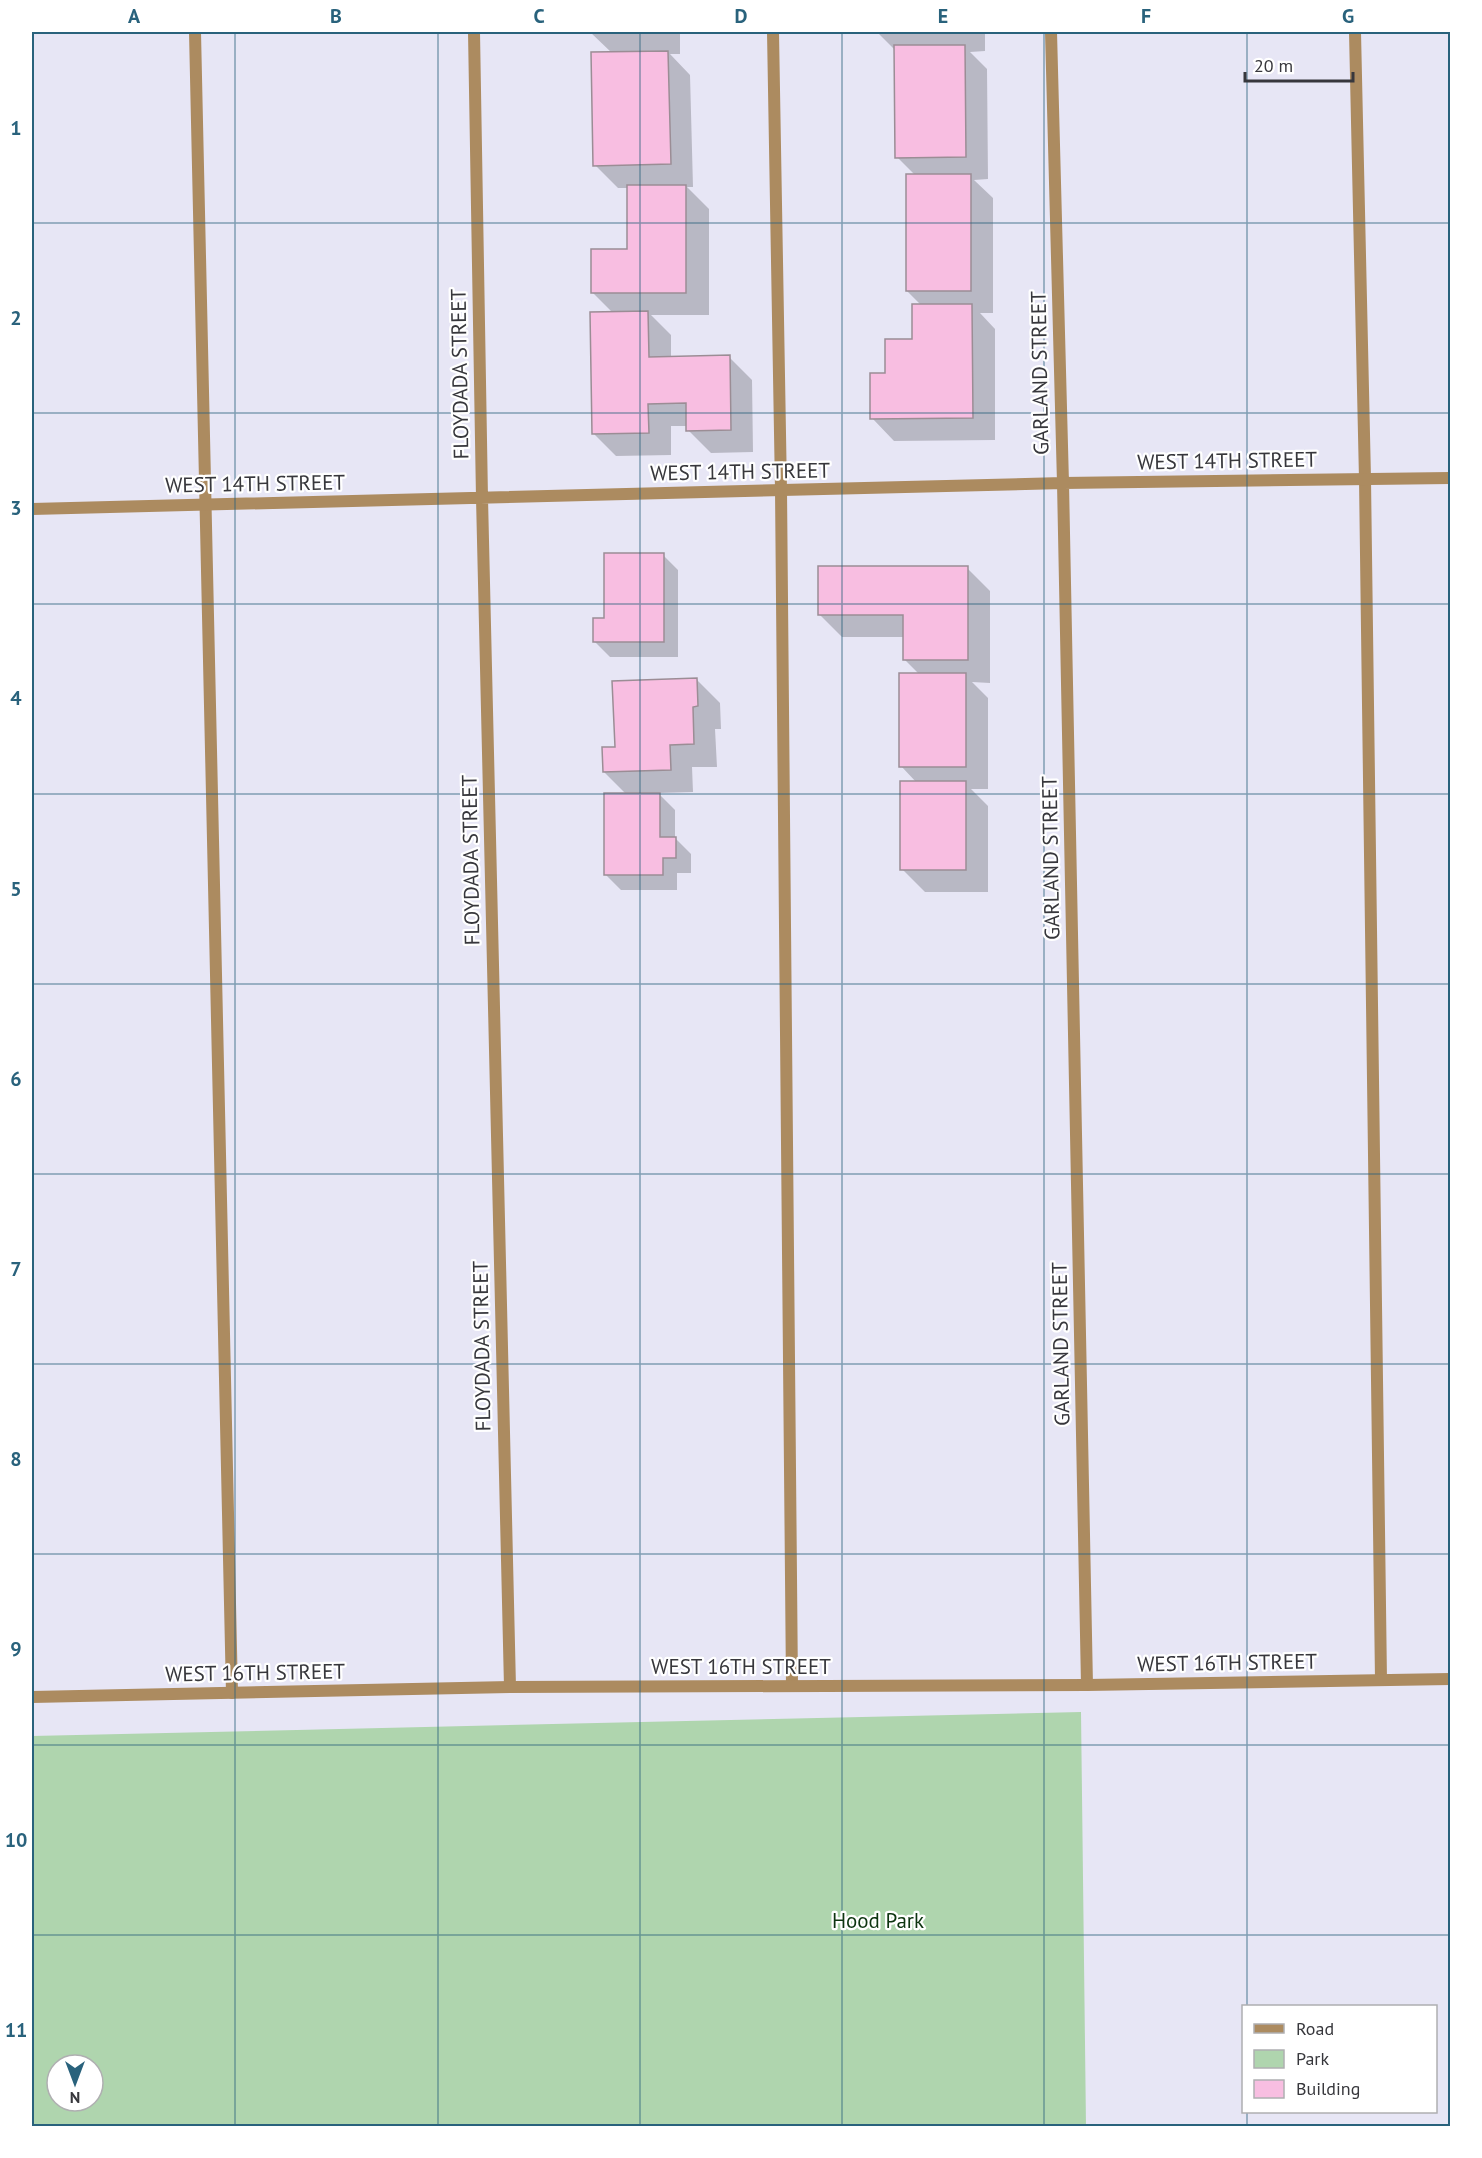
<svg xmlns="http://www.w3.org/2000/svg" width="1482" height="2158" font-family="'PT Sans',sans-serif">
<rect width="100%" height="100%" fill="#e7e6f5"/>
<path fill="#afd5ae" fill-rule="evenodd" d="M1081 1712 1086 2126H32V1736ZM57 2065H93V2101H57Z"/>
<path fill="#0003" d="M590 32H680V54H670L690 75 693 187H687L709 209V315H651L671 335V358L729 357 752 380 753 452 711 453 688 430V426H671V455L616 456 593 433 613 313 592 292 629 250V188H618L595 165 612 53Z
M877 32H985V51L970 52 987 69 988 179 974 180 993 198V313H980L995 329V440L894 441 872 418 887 375 914 340 922 306 907 291 915 175 897 157 895 50Z
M663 555 678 570V657H610L594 641 605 620Z
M967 568 990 591V683L972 682 988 698V789H971L988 806V892H925L902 869 917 783 901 766 920 675 904 659V637H842L819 614Z
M697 680 720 703 721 729H715L717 767H692L693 792 658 793 675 810V838L691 854V873H677V890H621L606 875 627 795 604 772 617 748Z"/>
<path fill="#f8bee1" stroke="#9b8d95" stroke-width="1.5" d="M894 45H965L966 157 895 158Z
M668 51 671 164 593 166 591 52Z
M906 174H971V291H906Z
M627 185H686V293H591V249H627Z
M912 304H972L973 418 870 419V373H885V339H912Z
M648 311 649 357 730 355 731 430 686 431V403L648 404 649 433 592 434 590 312Z
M604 553H664V642H593V618H604Z
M818 566H968V660H903V615H818Z
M899 673H966V767H899Z
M697 678 698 706 693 707 694 744 670 745 671 770 603 772 602 747H615L612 681Z
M900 781H966V870H900Z
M604 793H660V837H676V858H663V875H604Z"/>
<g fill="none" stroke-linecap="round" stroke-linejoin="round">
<path stroke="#ac8b60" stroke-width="12" d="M195 32 232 1693
M773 32 781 490 792 1686
M1355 32 1365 479 1381 1680"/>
<path stroke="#ac8b60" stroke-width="12" d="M474 32 482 498 510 1687
M1051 32 1063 483 1087 1685
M32 509 1063 483 1450 478"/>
<path stroke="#ac8b60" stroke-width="12" d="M32 1697 510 1687 1087 1685 1450 1679"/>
</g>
<path fill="none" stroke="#29627c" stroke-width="1.5" stroke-opacity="0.55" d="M235 32V2126M438 32V2126M640 32V2126M842 32V2126M1044 32V2126M1247 32V2006M32 223H1450M32 413H1450M32 604H1450M32 794H1450M32 984H1450M32 1174H1450M32 1364H1450M32 1554H1450M32 1745H1450M32 1935H1450M1247 2112V2126"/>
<g text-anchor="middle" stroke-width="4.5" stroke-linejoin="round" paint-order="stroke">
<g font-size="21" fill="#37373c" stroke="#fff">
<text transform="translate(1040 373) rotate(-91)" y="7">GARLAND STREET</text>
<text transform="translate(460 374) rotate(-91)" y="7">FLOYDADA STREET</text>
<text transform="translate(1227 461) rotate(-1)" y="7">WEST 14TH STREET</text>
<text transform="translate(740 472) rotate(-1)" y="7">WEST 14TH STREET</text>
<text transform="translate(255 484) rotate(-1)" y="7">WEST 14TH STREET</text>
<text transform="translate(1051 858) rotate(-91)" y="7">GARLAND STREET</text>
<text transform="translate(471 860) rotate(-91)" y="7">FLOYDADA STREET</text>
<text transform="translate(1061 1344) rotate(-91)" y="7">GARLAND STREET</text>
<text transform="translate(482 1346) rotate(-91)" y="7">FLOYDADA STREET</text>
<text transform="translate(1227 1663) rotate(-1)" y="7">WEST 16TH STREET</text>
<text x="741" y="1674">WEST 16TH STREET</text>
<text transform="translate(255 1673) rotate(-1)" y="7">WEST 16TH STREET</text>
</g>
<g font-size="21" fill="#0d3510" stroke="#fff">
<text x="878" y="1928">Hood Park</text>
</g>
</g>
<rect width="1482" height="2158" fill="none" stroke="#ffffff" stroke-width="66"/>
<rect x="1242" y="2005" width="195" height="108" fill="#ffffff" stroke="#afafb1" stroke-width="1.5"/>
<rect x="1254" y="2024" width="30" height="9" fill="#ac8b60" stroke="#afafb1" stroke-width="1.5"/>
<text x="1296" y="2035" font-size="18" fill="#37373c">Road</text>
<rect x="1254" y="2050" width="30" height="18" fill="#afd5ae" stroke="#afafb1" stroke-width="1.5"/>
<text x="1296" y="2065" font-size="18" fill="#37373c">Park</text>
<rect x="1254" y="2080" width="30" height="18" fill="#f8bee1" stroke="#afafb1" stroke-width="1.5"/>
<text x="1296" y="2095" font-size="18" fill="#37373c">Building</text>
<g transform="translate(75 2083) rotate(180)"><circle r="28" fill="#ffffff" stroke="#afafb1" stroke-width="1.5"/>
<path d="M0-4.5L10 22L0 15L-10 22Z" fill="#29627c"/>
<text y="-9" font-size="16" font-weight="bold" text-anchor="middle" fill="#37373c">N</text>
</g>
<path d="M1245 72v9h108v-9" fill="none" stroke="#37373c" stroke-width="3"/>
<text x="1254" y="72" font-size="18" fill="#37373c" stroke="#ffffff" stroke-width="4.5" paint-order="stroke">20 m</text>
<rect x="33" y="33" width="1416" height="2092" fill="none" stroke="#29627c" stroke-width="2"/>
<g font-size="20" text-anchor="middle" font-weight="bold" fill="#29627c">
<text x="134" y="23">A</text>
<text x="336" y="23">B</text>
<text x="539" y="23">C</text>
<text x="741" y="23">D</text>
<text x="943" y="23">E</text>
<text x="1146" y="23">F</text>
<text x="1348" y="23">G</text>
<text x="16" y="135">1</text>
<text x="16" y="325">2</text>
<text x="16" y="515">3</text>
<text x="16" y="705">4</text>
<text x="16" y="896">5</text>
<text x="16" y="1086">6</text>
<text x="16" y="1276">7</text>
<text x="16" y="1466">8</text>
<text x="16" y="1656">9</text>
<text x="16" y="1847">10</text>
<text x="16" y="2037">11</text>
</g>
</svg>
